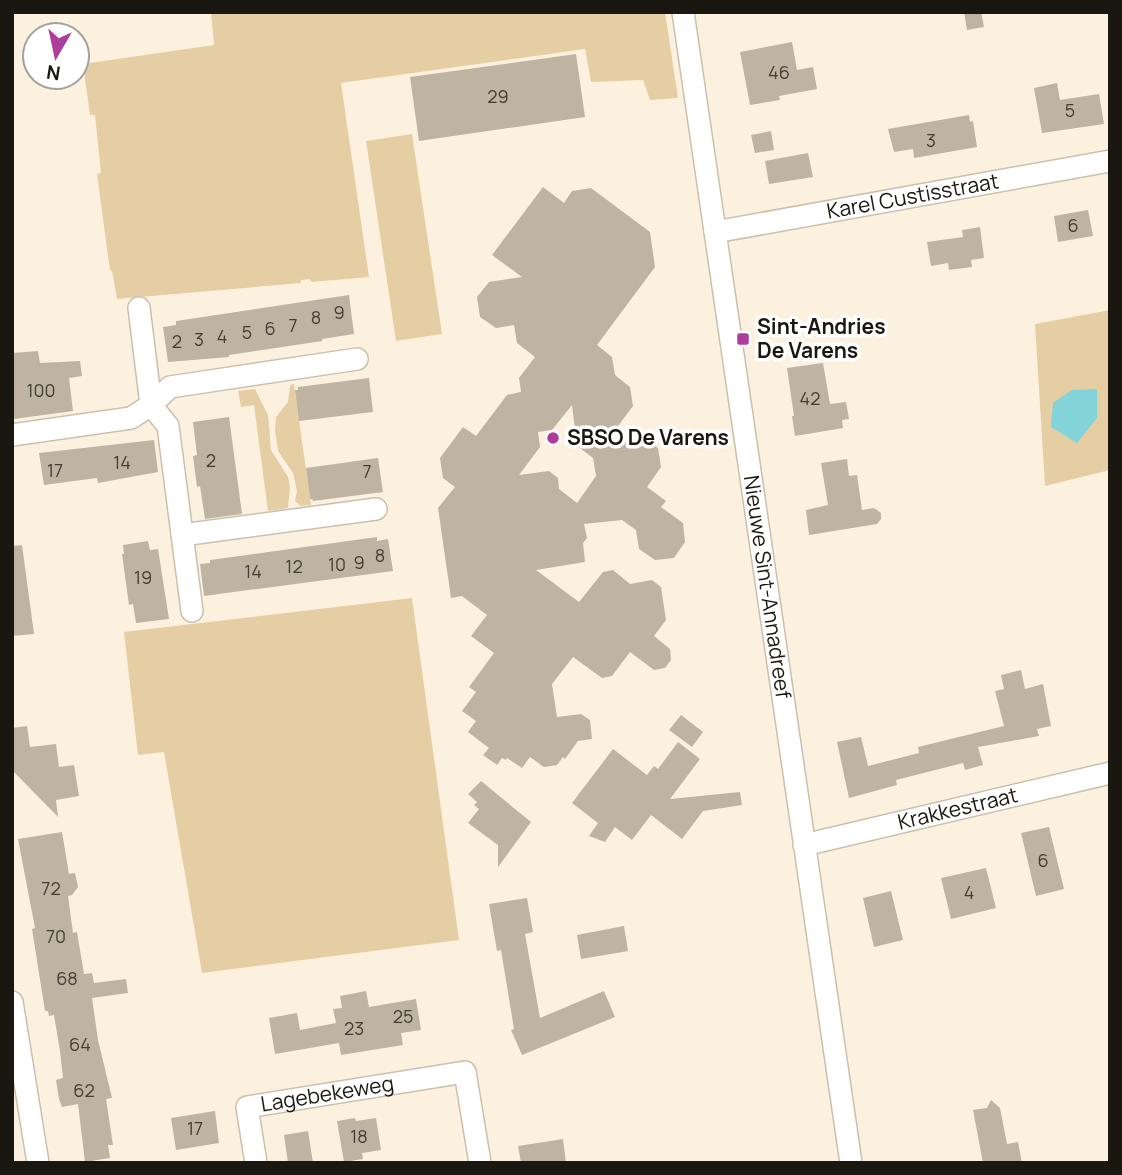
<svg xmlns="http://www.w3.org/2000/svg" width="1122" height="1175" font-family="Manrope,sans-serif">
<rect width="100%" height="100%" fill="#fcf1de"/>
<path fill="#e5cea4" d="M211 12H665L678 98 650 100 643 80 591 82 585 49 341 83 369 277 311 282 310 279 301 280V283L117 299 112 270 110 271 97 174 101 173 95 115H90L83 64 214 45Z
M412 134 442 334 396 341 366 141Z
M1110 310V470L1045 486 1035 324Z
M294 384 311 505 301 506 295 501 297 491 293 473 278 451 275 430 276 417 288 402 290 385Z
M255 389 268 415 271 450 288 477 290 487 288 508 268 511 254 405 241 407 238 391Z
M412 598 459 940 202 973 164 752 138 755 124 632Z"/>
<path fill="#83d4d9" d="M1097 389V418L1077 443 1051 427 1053 403 1072 390Z"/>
<path fill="#bfb4a2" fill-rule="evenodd" d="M964 12H981L984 27 967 30Z
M792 42 797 70 813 67 817 89 779 96 780 100 750 105 740 52Z
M576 54 585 117 419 141 410 77Z
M1057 83 1060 100 1099 94 1104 124 1042 133 1034 88Z
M969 115 970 122 973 121 977 147 914 158 913 149 894 152 888 129Z
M771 131 774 150 755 153 751 135Z
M808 153 813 177 769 184 765 161Z
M543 187 564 203 572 191 591 188 650 232 655 267 597 345 612 357 615 375 630 387 633 406 606 442 643 437 658 448 661 467 647 487 666 501 661 507 683 523 685 542 674 558 655 560 639 549 636 530 622 520 584 524 587 538 583 543 585 562 536 570 579 602 603 572 613 570 630 584 652 580 661 587 666 620 654 636 670 649 671 660 665 668 654 670 630 652 612 676 602 678 573 657 552 684 557 717 581 714 590 720 592 739 578 741 565 759 563 757 557 765 544 767 530 757 522 768 507 758 506 760 502 758 497 765 483 755 489 748 468 732 476 721 462 711 476 692 469 687 494 653 471 636 487 615 462 596 451 598 438 508 455 487 443 478 440 458 463 427 476 436 507 395 521 392 519 378 535 357 517 343 514 325 496 328 480 317 477 297 489 282 522 277 492 255ZM572 405 577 446 593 458 596 476 577 503 559 489 558 478 549 471 519 475 540 447 538 432 552 430Z
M1088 210 1093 236 1058 242 1054 216Z
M980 227 984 258 971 260 972 267 949 270 948 263 931 266 927 242 963 237 962 230Z
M349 295 354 334 322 339V341L229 355V357L168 362 163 327 176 325V321Z
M38 351 40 363 80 361 82 376 69 378 73 411 14 419 12 353Z
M823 363 830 404 846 402 849 419 842 420 843 428 795 436 792 416H794L787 368Z
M369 378 373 412 299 421 295 390H298V387Z
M229 417 242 514 205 519 200 486 197 487 193 456 197 455 193 422Z
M154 440 158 472 98 483 97 478 44 485 39 453Z
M378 458 383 492 313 501 312 499H310L306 468Z
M847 459 849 476 857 475 862 510 874 508 881 513V519L877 524 809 535 806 510 828 505 821 463Z
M377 537V541L388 539 393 571 204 596 200 564 210 563V560Z
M148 541 150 550 158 549 169 619 136 623 133 604 129 605 122 554H124L123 545Z
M22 545 34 634 12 636V546Z
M1021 670 1025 689 1043 684 1051 726 1037 729 1039 736 978 747 983 765 965 770 963 763 896 780 897 785 849 798 837 742 861 737 868 766 919 753 918 747 1004 726 995 691 1004 689 1001 675Z
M681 715 703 732 692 747 669 730Z
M27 726 30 747 56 744 59 767 74 765 79 796 56 800 58 817 12 770V728Z
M678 742 700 759 670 799 740 792 742 805 703 811 682 839 651 815 632 840 615 827 605 842 589 836 598 823 572 803 613 749 647 775 654 766 658 769Z
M481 781 531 822 498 867V845L468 823 479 809 474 805 477 802 468 794Z
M1049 827 1064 889 1036 896 1021 833Z
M62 832 69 874 75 873 78 887 72 895 68 896 73 933 77 932 84 974 92 973 94 983 126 979 128 993 92 998 98 1040 112 1098 106 1099 113 1145H108L110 1158 85 1162 78 1104 62 1107 59 1099 56 1080 63 1078 60 1051 54 1015 49 1016 48 1011H45L32 929 35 928 18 839Z
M986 868 996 908 951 919 941 878Z
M891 891 903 940 874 947 863 898Z
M527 898 533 932 525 934 540 1018 604 991 615 1017 522 1055 511 1030 514 1029 501 950 497 951 489 904Z
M624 926 628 951 581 959 577 935Z
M366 991 369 1007 416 999 421 1030 401 1033 403 1045 341 1055 339 1043 275 1054 269 1018 297 1013 300 1030 336 1023 333 1009 342 1008 340 996Z
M991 1100 1000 1108 1007 1144 1018 1142 1022 1163H983L973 1110 987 1108Z
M215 1111 219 1143 176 1150 171 1118Z
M355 1118 356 1121 376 1118 381 1150 362 1153 363 1159 344 1162 337 1121Z
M308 1131 313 1163H288L284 1135Z
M563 1139 566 1163H521L518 1146Z"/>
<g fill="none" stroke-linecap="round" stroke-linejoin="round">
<g stroke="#cbc0ae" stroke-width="24">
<g id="minor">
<path id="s1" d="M683 12 851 1163"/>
<path id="s2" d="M715 232 1110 161"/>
<path d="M139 308 151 405 168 426 192 611"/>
<path d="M12 435 131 418 151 405 170 387 357 359"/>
<path d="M182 535 376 509"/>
<path id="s3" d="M804 845 1110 773"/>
<path d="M12 1002 38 1163"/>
<path id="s4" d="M256 1163 247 1107 465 1072 480 1163"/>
</g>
</g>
<use href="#minor" stroke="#fff" stroke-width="21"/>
</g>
<g fill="#ad3d9a" stroke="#fff" stroke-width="2.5">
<rect x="736" y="332" width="14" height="14" rx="3.5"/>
<circle cx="553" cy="438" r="7"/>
</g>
<g text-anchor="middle" stroke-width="7" stroke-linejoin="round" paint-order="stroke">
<g font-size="18" fill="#433e34">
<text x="779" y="79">46</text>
<text x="498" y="103">29</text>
<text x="1070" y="117">5</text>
<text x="931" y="147">3</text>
<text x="1073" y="232">6</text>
<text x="339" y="319">9</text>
<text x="316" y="324">8</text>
<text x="293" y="332">7</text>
<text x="270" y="335">6</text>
<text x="247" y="339">5</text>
<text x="222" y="343">4</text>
<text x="199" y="346">3</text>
<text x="177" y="348">2</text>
<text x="41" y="397">100</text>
<text x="810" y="405">42</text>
<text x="211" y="467">2</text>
<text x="122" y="469">14</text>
<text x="55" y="477">17</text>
<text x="367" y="478">7</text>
<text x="380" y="562">8</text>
<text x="359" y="569">9</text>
<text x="337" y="571">10</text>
<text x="294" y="573">12</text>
<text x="253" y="578">14</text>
<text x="143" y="584">19</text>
<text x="1043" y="867">6</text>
<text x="51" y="895">72</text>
<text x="969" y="899">4</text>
<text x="56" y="943">70</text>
<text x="67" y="985">68</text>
<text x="403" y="1023">25</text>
<text x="354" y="1035">23</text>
<text x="80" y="1051">64</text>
<text x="84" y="1097">62</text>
<text x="195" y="1135">17</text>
<text x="359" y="1143">18</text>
</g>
<g font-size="21" fill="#1a1610" stroke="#fff">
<text dy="7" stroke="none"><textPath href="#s2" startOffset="201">Karel Custisstraat</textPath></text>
<text dy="7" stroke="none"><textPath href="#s1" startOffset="581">Nieuwe Sint-Annadreef</textPath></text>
<text dy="7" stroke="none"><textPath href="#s3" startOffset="158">Krakkestraat</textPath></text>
<text dy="7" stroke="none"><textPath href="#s4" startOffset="138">Lagebekeweg</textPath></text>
</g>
<g font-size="21" font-weight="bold" fill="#1a1610" stroke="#fff" text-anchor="start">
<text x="757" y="334">Sint-Andries<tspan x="757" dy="24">De Varens</tspan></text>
<text x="567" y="445">SBSO De Varens</text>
</g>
</g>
<rect width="1122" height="1175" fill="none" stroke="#1a1610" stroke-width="28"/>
<g transform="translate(56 56) rotate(189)"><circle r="33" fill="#ffffff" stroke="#a3a29f" stroke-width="2"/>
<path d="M0-5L12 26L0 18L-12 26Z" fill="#ad3d9a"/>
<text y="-10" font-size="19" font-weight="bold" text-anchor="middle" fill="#1a1610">N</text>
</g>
</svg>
